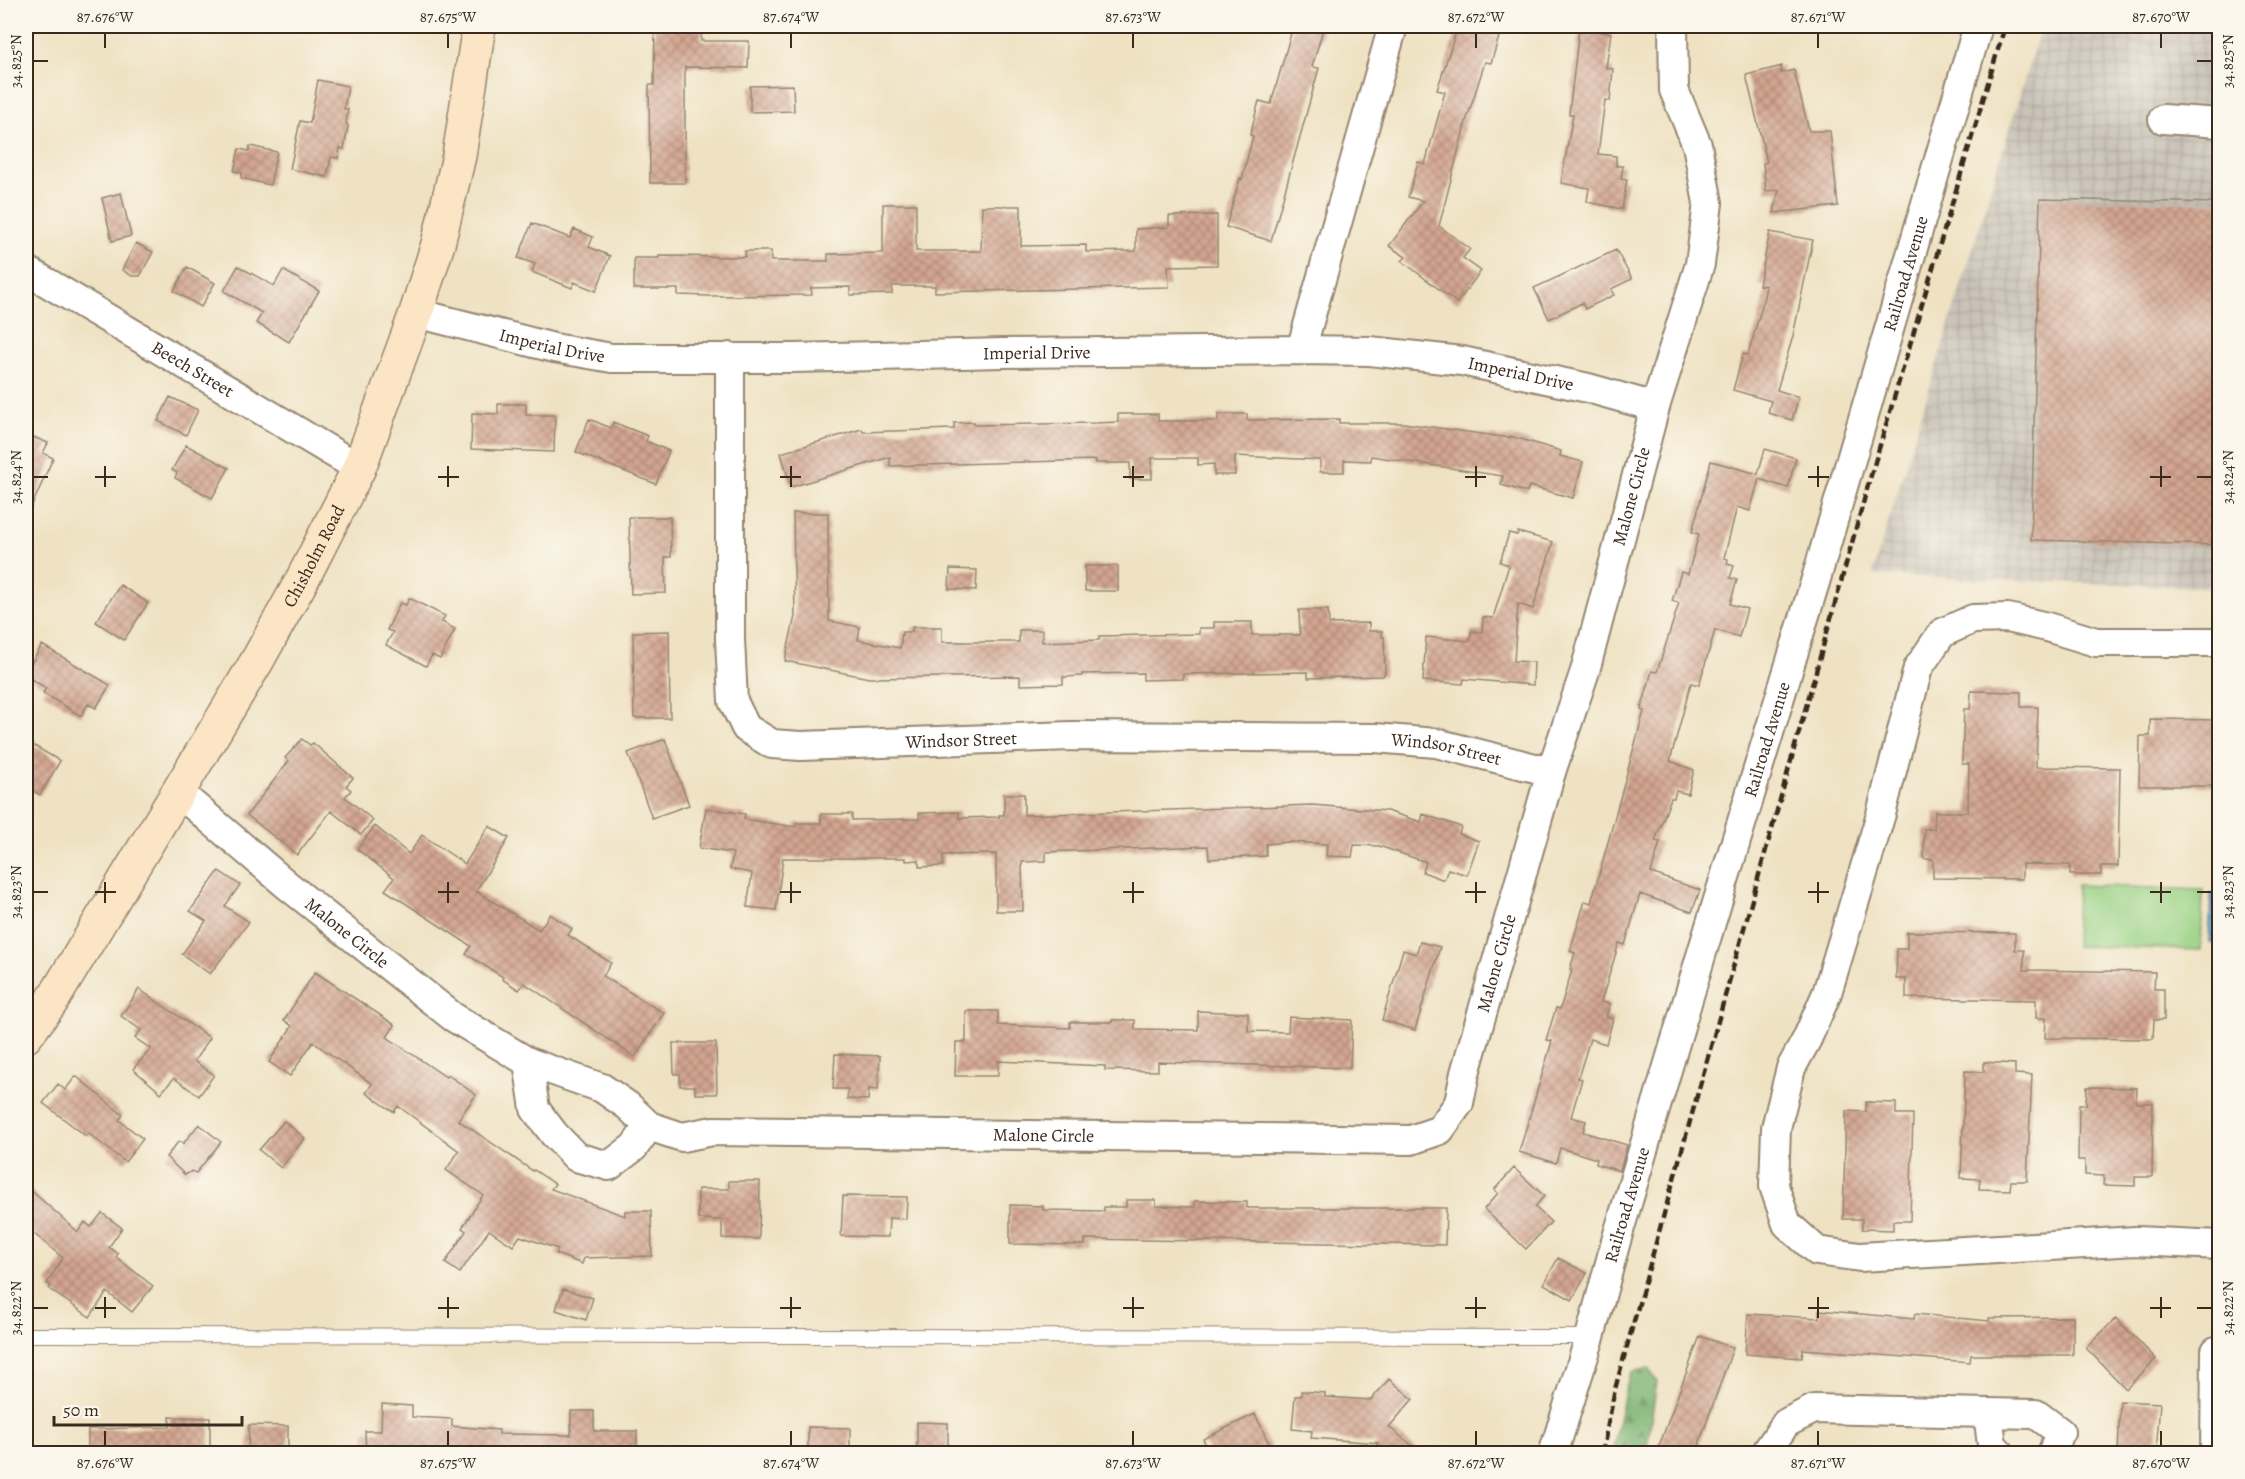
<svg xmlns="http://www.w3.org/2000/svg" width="2245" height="1479" font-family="Alegreya,serif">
<defs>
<pattern id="industrial-grid" width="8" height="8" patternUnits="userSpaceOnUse" patternTransform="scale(1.5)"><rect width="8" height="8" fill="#cac3b8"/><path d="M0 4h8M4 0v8" fill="none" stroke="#aea89e"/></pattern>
<pattern id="forest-firs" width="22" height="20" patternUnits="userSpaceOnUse" patternTransform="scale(1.5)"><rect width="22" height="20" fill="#7ab371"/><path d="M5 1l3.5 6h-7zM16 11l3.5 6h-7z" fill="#65925c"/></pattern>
<pattern id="water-waves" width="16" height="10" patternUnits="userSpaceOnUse" patternTransform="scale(1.5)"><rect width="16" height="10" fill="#5ea6d5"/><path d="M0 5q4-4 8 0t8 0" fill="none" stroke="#4f87ac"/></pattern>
<pattern id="building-cross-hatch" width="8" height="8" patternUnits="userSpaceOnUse" patternTransform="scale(1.5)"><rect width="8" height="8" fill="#d3a591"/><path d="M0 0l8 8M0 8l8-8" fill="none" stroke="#ac8776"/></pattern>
</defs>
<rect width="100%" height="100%" fill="#fbf7ec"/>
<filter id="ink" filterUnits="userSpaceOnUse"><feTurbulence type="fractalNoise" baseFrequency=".0167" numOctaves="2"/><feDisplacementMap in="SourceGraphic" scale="12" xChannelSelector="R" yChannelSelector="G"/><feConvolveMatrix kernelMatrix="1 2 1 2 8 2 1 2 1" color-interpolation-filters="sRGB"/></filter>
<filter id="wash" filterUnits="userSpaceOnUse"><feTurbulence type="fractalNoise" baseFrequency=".008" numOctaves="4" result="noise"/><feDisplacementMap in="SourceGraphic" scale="24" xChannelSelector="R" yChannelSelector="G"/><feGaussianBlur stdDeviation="1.35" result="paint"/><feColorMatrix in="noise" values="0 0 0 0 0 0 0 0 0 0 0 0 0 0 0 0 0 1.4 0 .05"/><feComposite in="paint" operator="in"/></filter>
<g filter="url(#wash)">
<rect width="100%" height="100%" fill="#efe2c3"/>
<path fill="url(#industrial-grid)" d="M2041 26H2219V588L1872 575Z"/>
<path fill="#98d183" stroke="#6a7e50" stroke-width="1.5" d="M2077 885 2203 890 2201 950 2075 946Z"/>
<path fill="url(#forest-firs)" stroke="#5a6e48" stroke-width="1.5" d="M1649 1368 1657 1382 1646 1453H1612L1626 1387 1631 1372Z"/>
<path fill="url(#water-waves)" stroke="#4c687a" stroke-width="1.5" d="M2211 894H2219V942H2209Z"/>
<g id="blocks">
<path fill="url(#building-cross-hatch)" d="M655 26H702L701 41H749L748 68 685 67V183H650L649 85H654Z
M1293 26H1324L1312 67 1319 68 1271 241 1226 227 1240 178 1242 179 1253 136 1250 135 1259 101 1271 104Z
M1458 26H1495L1492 35 1499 37 1491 63 1485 62 1465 125 1439 226 1470 249 1463 258 1481 271 1457 303 1402 261 1406 257 1389 246 1423 201 1408 197 1418 162 1425 164 1445 92 1437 90Z
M1579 29 1611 33 1606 68 1613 69 1610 101 1605 100 1598 154 1616 156V166H1623L1621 179 1627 180 1622 209 1587 202 1589 188 1561 183 1573 114H1569Z
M1782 66 1781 73 1794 70 1809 131H1830L1838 206 1774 213 1779 190 1766 191 1763 163 1767 162 1746 75Z
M318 80 348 86 344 109H348L346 123 348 126 344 149 340 148 338 158 331 157 327 177 290 169 300 121 310 123Z
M793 85 794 111 750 112V86Z
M250 146 277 152 270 185 241 178 242 173 234 171 239 149 249 151Z
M121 193 131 236 112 241 102 198Z
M2040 199 2220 203V545L2031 540Z
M883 204H916V251H981L982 206H1021V246L1086 245V252L1136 251V229L1169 227V216L1217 215V265L1168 266 1169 287 935 292V286H892V294L850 295V287L811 288 812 295 709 296 678 295V289H634V258H659V256L745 257V251H771V261H828V254L883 253Z
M532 223 570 238 574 229 593 237 589 247 610 256 596 291 574 282 572 288 532 272 535 264 518 258Z
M1770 232 1813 240 1793 336 1777 390 1799 397 1792 420 1768 413 1771 401 1733 390 1743 354 1748 355 1762 306 1766 286 1759 285Z
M136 243 153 252 140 276H132L122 270Z
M1616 250 1632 279 1611 289 1614 295 1585 309 1582 303 1549 319 1534 288Z
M238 266 274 286 283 270 319 291 289 342 256 323 262 313 224 291Z
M187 267 215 283 201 307 174 291Z
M170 397 198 410 186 435 158 421Z
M498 404H526V415H555L554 452 471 449 472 413 498 414Z
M1118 414H1158V421H1218V414H1247V420L1339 419V423H1403L1510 438V436L1561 451 1560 456 1583 462 1573 498 1529 486 1527 492 1501 485 1503 476 1371 456V461L1344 460V472H1320V460L1235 456V475H1214V464L1198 465V458H1152V479H1130V463H1096V460L890 466V457L791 487 781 453 862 429 863 432 954 429V423L974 422V425L1096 423 1118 422Z
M589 419 611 428 613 422 648 436 646 441 669 451 656 484 576 452Z
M26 434 48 443 43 453 53 458 26 519Z
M186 445 229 468 212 498 175 478 177 473 172 470Z
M1765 449 1796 458 1788 488 1759 479 1750 511 1737 507 1724 558 1728 559 1727 564 1734 566 1730 578 1737 580 1730 604 1747 609 1739 637 1715 630 1699 685 1691 683 1670 761 1694 770 1688 794 1676 791 1674 798H1671L1655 841 1660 842 1651 873 1700 890 1692 912 1640 894 1625 945 1619 943 1601 1002 1610 1004 1606 1017 1613 1019 1606 1044 1590 1039 1578 1078 1582 1079 1571 1117 1586 1121 1583 1132 1627 1145 1620 1171 1596 1164 1597 1159 1560 1148 1556 1163 1519 1152 1552 1041 1546 1040 1556 1008 1560 1009 1572 970 1570 969 1575 953 1570 951 1585 901 1591 903 1605 853 1644 711 1641 710 1652 671 1657 672 1679 603 1672 601 1681 572 1688 574 1699 534 1692 532 1711 461 1758 474Z
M793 513H828L829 621 860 627 858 640 900 648 902 632H912V627H942V642H1019V630H1042V642L1099 640V636L1199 634V628H1214V622H1252V635H1300L1299 610H1328L1329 624 1369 623V631H1382V637H1384L1385 672 1383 676 1308 678V672L1183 674V679L1143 680V673L1082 674V676L1063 677V684L1020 685V676L869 678 785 661 795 616Z
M629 517H670L671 557H665L666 593 631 594Z
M1518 532 1553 542 1533 609 1518 604 1514 661 1534 662 1533 685 1464 679 1463 684 1423 681 1426 637 1470 641 1471 631 1482 632 1483 617 1493 618 1509 565 1500 562 1509 533 1517 535Z
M1085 566H1118V591H1085Z
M950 569 977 570 976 590 949 589Z
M120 585 148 603 124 640 96 622Z
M409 598 445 616 442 622 455 629 440 659 432 655 426 666 386 645 393 632 387 630 400 603 406 605Z
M669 631 670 718H634L633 632Z
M42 645 110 685 96 708 88 704 81 716 43 693 46 688 26 676V672Z
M1971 691 2021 692V707H2038L2036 767 2120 768 2118 866H2101V875H2070V865L2022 864V879L1933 878V859H1924V829H1934L1935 812H1968L1969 764H1962L1963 734 1964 709H1970Z
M2150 719 2220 720V786H2139L2140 736H2150Z
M302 739 310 745 313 743 353 778 346 786 351 790 345 797 373 820 361 835 331 811 297 855 247 815 289 761 285 758Z
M665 739 689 805 652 818 628 753Z
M26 741 60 761 40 795 26 787Z
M1004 794H1024V815L1312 805 1387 811 1421 822 1423 814 1461 827 1459 834 1479 841 1467 875 1448 869 1444 880 1423 872 1426 862 1379 846 1354 845 1352 857 1326 856 1327 844 1288 842 1266 844V856L1209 859 1208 846 1046 852V861L1022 862 1023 911H996V854L943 855V866L919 867V860L906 861V858H783L776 910 747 907 752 873 730 869 733 853 699 848 706 808 745 814 744 819 796 827V823H821V814H852V820L919 819V813L959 812V818L999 817V815H1004Z
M375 826 409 854 422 835 465 864 489 826 509 838 476 891 539 930 550 914 572 929 568 935 611 963 603 976 664 1013 635 1057 524 983 519 990 502 979 503 977 466 954 471 946 385 890 394 878 357 849Z
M219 871 240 885 225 906 249 922 210 974 182 954 206 921 190 911Z
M1907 932 2015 933V950H2024V970L2155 972 2154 989H2164V1020H2154L2153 1039 2045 1038 2046 1018H2036V1000L1906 998V979H1896L1897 949H1907Z
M1420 942 1440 947 1415 1030 1382 1020 1403 950 1416 954Z
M315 972 395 1025 387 1037 446 1077 448 1075 476 1095 458 1120 533 1171 534 1170 555 1184 551 1189 625 1216V1211H651L652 1256 584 1258 582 1264 556 1254 558 1249 520 1236 513 1246 489 1230 460 1273 445 1263 466 1231 462 1228 483 1195 446 1170 459 1151 398 1106 394 1112 366 1093 372 1084 313 1042 290 1076 269 1062 292 1026 284 1020Z
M139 989 210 1038 194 1061 214 1075 199 1096 174 1078 161 1093 133 1069 151 1049 135 1038 141 1030 121 1016Z
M966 1011H998V1025L1070 1028V1022H1112V1020H1135V1029L1198 1030V1011L1248 1013V1031L1288 1032 1289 1017 1352 1020 1350 1068 1158 1062V1071L1105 1070V1066L998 1061V1076H955L956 1042H966Z
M673 1043H716L717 1094H695V1086H680V1074H674Z
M835 1054 880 1056 878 1090 869 1089 868 1100 847 1099 848 1089H833Z
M1984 1062 2015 1064V1074L2032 1075 2027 1181H2011L2010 1190 1979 1189 1980 1179 1961 1178 1965 1071 1984 1072Z
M76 1076 123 1115 119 1120 143 1139 125 1162 88 1133 86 1136 43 1103 58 1084 65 1090Z
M2087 1087 2137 1088 2136 1103H2153L2152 1177H2135V1186L2103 1185 2104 1176 2085 1175V1160H2078L2079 1105H2086Z
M1866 1102 1896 1103V1114H1913L1910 1221H1893V1230L1862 1229V1219H1843L1846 1111 1866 1112Z
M284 1121 305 1138 281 1168 259 1150Z
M199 1124 221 1142 196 1173 192 1171 185 1175 166 1157 179 1141 183 1144Z
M1514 1168 1544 1196 1535 1207 1551 1222 1526 1249 1484 1209 1498 1193 1494 1190Z
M729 1181H760L759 1239 722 1238V1220L698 1219V1189H729Z
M26 1186 78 1232 85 1222 91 1227 102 1213 122 1228 109 1247 118 1254 116 1257 153 1286 132 1312 107 1292 90 1317 49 1289 51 1286 47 1283 63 1258 26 1227Z
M843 1196 907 1197 906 1219 889 1218 888 1237 841 1236Z
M1126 1200H1156V1206L1195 1207V1201L1247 1202V1208H1446L1445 1245 1085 1239V1245L1010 1244V1205L1043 1206V1210L1104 1211V1207H1126Z
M1558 1258 1587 1273 1572 1300 1544 1284Z
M563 1289 593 1298 586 1320 556 1310Z
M1819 1310 1914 1319 1915 1314 1989 1321V1318L2073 1317V1355H1971L1970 1362 1803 1349 1802 1358 1745 1354 1748 1314 1819 1318Z
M2116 1318 2156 1359 2126 1389 2086 1348Z
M1700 1336 1733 1348 1700 1441 1699 1454H1656Z
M1389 1379 1413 1399 1389 1427 1423 1454H1370L1378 1443 1311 1438 1312 1431 1292 1429 1295 1396H1301V1391L1325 1393V1397L1371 1400Z
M2120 1401 2160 1403 2156 1454H2118Z
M382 1404 412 1406V1417L452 1419V1426L499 1430V1434L571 1435V1411H594V1431H637V1454H366L365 1431H381Z
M1255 1414 1274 1454H1210L1203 1439Z
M170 1417 210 1418V1448H195V1454H88V1429L170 1427Z
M917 1422 948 1423V1454H917Z
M249 1425 288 1426V1454H248Z
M808 1427 850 1428V1454H808Z"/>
</g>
</g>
<g filter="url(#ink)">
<use href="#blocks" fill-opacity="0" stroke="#958670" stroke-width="1.5"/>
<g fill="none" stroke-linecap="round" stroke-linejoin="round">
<g stroke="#958670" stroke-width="16">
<path id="lane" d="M26 1335 1590 1337"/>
</g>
<g stroke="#958670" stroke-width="32">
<g id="street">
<path d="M2163 119 2220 123"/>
<path id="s1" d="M26 270 359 468"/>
<path id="s2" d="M416 313 554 348 612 358H793L1004 353 1301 350 1370 351 1462 361 1588 388 1655 407"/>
<path d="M1301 350 1393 26"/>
<path id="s3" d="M730 357V639L733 701 746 728 772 744 801 746 1071 736 1375 738 1436 743 1551 772"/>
<path d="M2220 642H2096L2047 627 2008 618 1973 619 1942 633 1918 668 1881 814 1827 993 1807 1039 1791 1068 1776 1128 1774 1186 1787 1224 1817 1251 1860 1257 2136 1241 2220 1245"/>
<path id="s4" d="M178 792 287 885 453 1017 528 1062 535 1109 554 1134 576 1157 609 1166 634 1147 649 1126"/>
<path id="s5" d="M528 1062 602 1088 628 1106 649 1126 682 1137 713 1131 1411 1140 1440 1130 1459 1103 1465 1073 1551 772 1585 671 1655 407 1700 264 1708 203 1697 145 1674 90 1673 26"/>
<path id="s6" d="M1553 1454 1590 1337 1616 1241 1703 949 1816 579 1978 26"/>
<path d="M1765 1454 1786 1423 1814 1409 1988 1413"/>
<path d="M2001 1454 1992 1445 1988 1413 2036 1414 2060 1432 2052 1454"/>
<path d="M2215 1454 2216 1351"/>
</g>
</g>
<g stroke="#958670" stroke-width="36">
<g id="secondary">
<path id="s7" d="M26 1036 52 1001 257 661 301 582 359 468 416 313 438 244 459 156 479 26"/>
</g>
</g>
<use href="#lane" stroke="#fff" stroke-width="14"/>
<use href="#street" stroke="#fff" stroke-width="28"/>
<use href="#secondary" stroke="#fce5c4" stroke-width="33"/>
<path stroke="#3b2a1e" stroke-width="4.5" stroke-dasharray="9 4.5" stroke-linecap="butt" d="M1602 1454 1615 1389 1869 482 2005 26"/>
</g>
</g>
<path fill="none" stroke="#3b2a1e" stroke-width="2" d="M105 33V48M448 33V48M791 33V48M1133 33V48M1476 33V48M1818 33V48M2161 33V48M33 61H48M2197 61H2212M105 466V487M448 466V487M791 466V487M1133 466V487M1476 466V487M1818 466V487M2161 466V487M33 477H48M95 477H116M438 477H459M780 477H801M1123 477H1144M1465 477H1486M1808 477H1829M2150 477H2171M2197 477H2212M105 882V903M448 882V903M791 882V903M1133 882V903M1476 882V903M1818 882V903M2161 882V903M33 892H48M95 892H116M438 892H459M780 892H801M1123 892H1144M1465 892H1486M1808 892H1829M2150 892H2171M2197 892H2212M105 1297V1318M448 1297V1318M791 1297V1318M1133 1297V1318M1476 1297V1318M1818 1297V1318M2161 1297V1318M33 1308H48M95 1308H116M438 1308H459M780 1308H801M1123 1308H1144M1465 1308H1486M1808 1308H1829M2150 1308H2171M2197 1308H2212M105 1431V1446M448 1431V1446M791 1431V1446M1133 1431V1446M1476 1431V1446M1818 1431V1446M2161 1431V1446"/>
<g text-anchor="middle" stroke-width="5" stroke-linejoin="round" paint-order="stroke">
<g font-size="18" fill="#3b2a1e" stroke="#fbf7ec">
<text dy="6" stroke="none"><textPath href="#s6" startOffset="1232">Railroad Avenue</textPath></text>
<text dy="6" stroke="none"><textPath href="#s2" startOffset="140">Imperial Drive</textPath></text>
<text dy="6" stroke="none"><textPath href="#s2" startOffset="626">Imperial Drive</textPath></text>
<text dy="6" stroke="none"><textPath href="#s1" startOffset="194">Beech Street</textPath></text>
<text dy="6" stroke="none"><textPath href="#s2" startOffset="1112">Imperial Drive</textPath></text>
<text dy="6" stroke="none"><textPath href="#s5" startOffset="1598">Malone Circle</textPath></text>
<text dy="6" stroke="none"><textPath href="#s7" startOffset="560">Chisholm Road</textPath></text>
<text dy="6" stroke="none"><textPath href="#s3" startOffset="594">Windsor Street</textPath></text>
<text dy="6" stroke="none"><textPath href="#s6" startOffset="746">Railroad Avenue</textPath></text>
<text dy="6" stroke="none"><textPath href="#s3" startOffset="1080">Windsor Street</textPath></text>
<text dy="6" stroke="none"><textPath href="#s4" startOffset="220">Malone Circle</textPath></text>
<text dy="6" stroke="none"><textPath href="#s5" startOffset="1112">Malone Circle</textPath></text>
<text dy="6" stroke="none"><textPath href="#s5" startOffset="536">Malone Circle</textPath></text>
<text dy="6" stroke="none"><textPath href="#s6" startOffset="260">Railroad Avenue</textPath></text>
</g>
</g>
<rect width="2245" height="1479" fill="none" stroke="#fbf7ec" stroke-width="66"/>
<path d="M54 1416v9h188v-9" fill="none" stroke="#3b2a1e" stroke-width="3"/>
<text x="63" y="1416" font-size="18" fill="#3b2a1e" stroke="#fbf7ec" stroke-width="4.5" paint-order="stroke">50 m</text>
<rect x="33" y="33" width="2179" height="1413" fill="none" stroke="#3b2a1e" stroke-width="2"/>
<g font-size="15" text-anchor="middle" fill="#3b2a1e">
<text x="105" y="22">87.676°W</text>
<text x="448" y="22">87.675°W</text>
<text x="791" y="22">87.674°W</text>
<text x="1133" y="22">87.673°W</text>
<text x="1476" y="22">87.672°W</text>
<text x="1818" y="22">87.671°W</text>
<text x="2161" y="22">87.670°W</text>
<text transform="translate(16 61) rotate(-90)" y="5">34.825°N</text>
<text transform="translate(2228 61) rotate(-90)" y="5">34.825°N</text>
<text transform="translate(16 477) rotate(-90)" y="5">34.824°N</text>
<text transform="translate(2228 477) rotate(-90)" y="5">34.824°N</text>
<text transform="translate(16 892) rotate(-90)" y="5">34.823°N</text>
<text transform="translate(2228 892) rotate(-90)" y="5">34.823°N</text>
<text transform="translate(16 1308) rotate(-90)" y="5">34.822°N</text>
<text transform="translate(2228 1308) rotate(-90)" y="5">34.822°N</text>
<text x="105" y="1468">87.676°W</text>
<text x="448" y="1468">87.675°W</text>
<text x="791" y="1468">87.674°W</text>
<text x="1133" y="1468">87.673°W</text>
<text x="1476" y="1468">87.672°W</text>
<text x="1818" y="1468">87.671°W</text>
<text x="2161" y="1468">87.670°W</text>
</g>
</svg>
